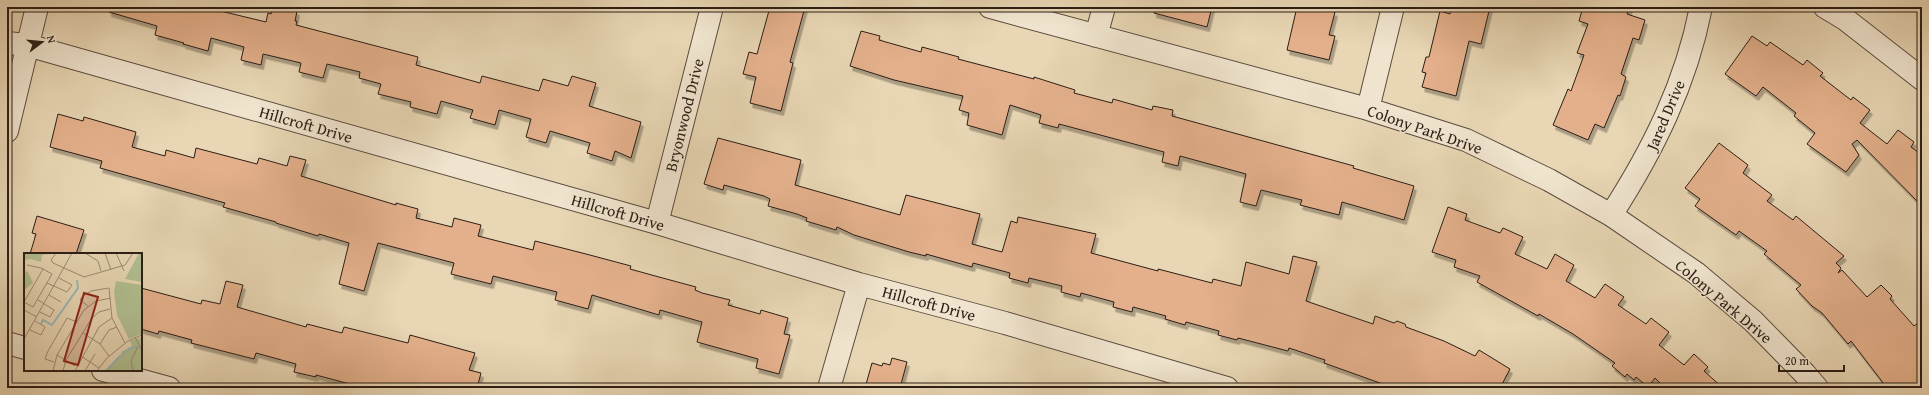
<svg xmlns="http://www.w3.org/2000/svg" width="1929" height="395" font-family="'Gentium Book Plus',serif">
<defs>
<filter id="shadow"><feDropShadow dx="2.5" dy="4.5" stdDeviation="0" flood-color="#0004"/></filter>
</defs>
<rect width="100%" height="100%" fill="#e8d6b4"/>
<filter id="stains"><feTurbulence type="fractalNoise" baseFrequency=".005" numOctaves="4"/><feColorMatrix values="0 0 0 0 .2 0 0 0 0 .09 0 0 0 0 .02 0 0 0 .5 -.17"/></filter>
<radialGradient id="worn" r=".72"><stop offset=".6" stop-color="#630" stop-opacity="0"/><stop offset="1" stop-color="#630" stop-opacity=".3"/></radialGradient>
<path fill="#e3b08b" stroke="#2b1e16" filter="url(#shadow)" d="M109 7H204L266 22 268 13 271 14 273 7H280L297 11 295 21H297L296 25 418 57 416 65 480 83 482 76 539 91 543 79 568 86 572 76 596 83 589 106 641 122 631 158 615 151 612 161 587 153 590 143 550 131 546 143 526 137 531 119 499 110 495 125 470 118 473 110 441 101 437 114 410 107 411 102 378 94 381 84 359 78 360 72 327 64 323 78 299 72 301 63 263 54 261 65 241 60 244 47 211 38 208 51 183 44 184 43 155 35 157 26 109 12Z
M770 7H805L790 62 793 63 781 111 750 103 756 77 743 74 749 52 757 54Z
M1154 7H1212L1207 27 1154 13Z
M1297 7H1313L1335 12 1329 35 1335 36 1329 60 1287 50Z
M1451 7H1490L1481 44 1469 41 1456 96 1422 87 1426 73 1422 72 1426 57H1429L1440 11 1450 14Z
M1583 7H1630L1627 14 1645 20 1639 40 1633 38 1621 74 1626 77 1620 96 1618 95 1604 128 1595 124 1588 140 1553 125 1568 89 1571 91 1584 55 1577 53 1588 24 1579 21Z
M861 31 880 36 879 40 921 52 922 47 959 57 958 59 1034 79V77L1075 90 1074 93 1112 103 1113 99 1152 110 1153 106 1173 110 1172 116 1354 166 1353 168 1414 186 1404 220 1342 202 1339 215 1300 205 1302 200 1261 190 1256 206 1240 202 1246 174 1180 156 1178 166 1162 162 1164 152 1059 124 1058 128 1039 123 1041 115 1010 105 1002 135 967 125 969 113 959 110 963 96 894 80 850 66Z
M1752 36 1767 46 1770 42 1803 65 1807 60 1823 73 1820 76 1851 100 1853 97 1870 110 1860 123 1887 144 1898 130 1914 142 1911 147 1922 155V206L1857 140 1852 144 1859 155 1846 172 1807 144 1815 133 1794 116 1796 113 1763 87 1756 96 1725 74Z
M58 114 83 121 84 117 136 132 132 147 165 156 166 150 194 158 196 148 257 164 259 158 287 166 290 156 306 160 301 176 396 205V203L418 209 416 218 452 227 454 218 481 225 478 236 533 250 535 241 586 254 631 266 630 269 659 277 696 287 695 290 702 293 730 300 728 305 760 314 761 310 788 318 784 334 790 335 779 374 756 368 758 359 697 342 702 322 660 310 659 315 592 295 588 309 555 300 557 292 493 276 491 284 451 274 454 263 378 243 364 291 339 284 349 243 319 234 318 236 276 223V222L223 207 225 203 100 168 102 161 50 147Z
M718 138 801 160 795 185 900 215 906 195 980 214 972 244 1002 252 1011 221 1017 223 1018 217 1096 234 1091 253 1158 271V269L1212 283 1213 279 1241 286 1246 262 1289 274 1293 256 1317 262 1306 301 1373 324 1375 316 1394 323 1397 321 1405 324 1406 327 1444 341 1475 356 1479 350 1510 369 1500 388H1394L1324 363 1325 360 1289 348 1288 351 1238 338 1237 340 1218 335 1219 331 1186 322 1185 325 1165 319 1166 316 1133 307 1132 312 1113 307 1114 302 1081 293 1080 297 1061 292 1062 286 1029 278 1028 283 1009 278 1010 273 973 263 972 267 926 254V256L909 252 854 235 837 227 836 230 806 221 807 218 797 214 768 206 770 199 764 196 724 185 723 190 704 184Z
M1719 143 1748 165 1743 173 1772 195 1767 201 1793 220 1796 216 1844 256 1836 263 1841 268 1838 273 1842 270 1867 297 1881 285 1892 296 1890 299 1914 326 1922 320V388H1887L1851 341 1848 344 1822 313 1812 306 1796 289 1801 285 1764 254 1767 251 1739 231 1736 235 1695 206 1700 199 1685 188Z
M1448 207 1467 214 1465 220 1500 233 1503 228 1523 237 1515 254 1547 269 1555 254 1574 265 1566 281 1595 298 1605 284 1624 297 1618 305 1646 324 1651 318 1669 332 1659 345 1684 365 1694 354 1708 367 1704 371 1723 388H1665L1655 378 1648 387 1636 377 1634 380 1627 374 1625 377 1612 366 1615 363 1573 334 1539 314 1538 316 1477 282 1480 276 1454 267 1456 260 1432 252Z
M37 216 84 230 76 254H30L36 234 32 233Z
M226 281 243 285 237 307 306 327 307 324 342 333 344 327 408 343 410 335 475 353 469 370 481 373 477 388H365L316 375V377L294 372 296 364 256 353 254 359 191 343 192 340 159 331 158 334 141 329V288L201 304 202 300 220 304Z
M892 358 907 362 900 388H865L872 363 882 366 883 363 890 365Z"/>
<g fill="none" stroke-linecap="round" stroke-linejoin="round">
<g stroke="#5a4c3e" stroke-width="24">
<path id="minor" d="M990 7 1368 109 1466 140 1549 180 1611 215 1696 273 1753 321 1805 374 1817 388
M1825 7 1845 19 1922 79
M1096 36 1104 7
M7 43 27 45 657 223 859 284 1005 323 1227 388
M1368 109 1393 7
M7 131 37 7
M1611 215C1653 150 1686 84 1701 7
M657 223 712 7
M7 343 25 348
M103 370 169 388
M829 388 859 284"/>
</g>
<use href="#minor" stroke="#f0e4ce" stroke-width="22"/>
</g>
<g text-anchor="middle" stroke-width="3" stroke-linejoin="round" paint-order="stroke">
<g font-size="16" fill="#2b1e16" stroke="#f0e4ce">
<text transform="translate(684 115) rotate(-76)" y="6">Bryonwood Drive</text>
<text transform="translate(1665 115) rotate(-67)" y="6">Jared Drive</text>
<text transform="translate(306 124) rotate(16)" y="6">Hillcroft Drive</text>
<text transform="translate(1425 129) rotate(19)" y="6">Colony Park Drive</text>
<text transform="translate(618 212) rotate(16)" y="6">Hillcroft Drive</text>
<text transform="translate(1724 301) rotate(40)" y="6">Colony Park Drive</text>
<text transform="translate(929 303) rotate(15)" y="6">Hillcroft Drive</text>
</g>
</g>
<g transform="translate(24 253)">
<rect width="118" height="118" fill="#e8d6b4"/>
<path d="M0 0H30L18 2 17 9 7 6 0 7ZM115 0H118V29L101 26ZM0 18 4 19 9 30 0 37ZM92 28 118 32V81L105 86 93 62 90 39ZM118 84V118H80L98 101 97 99 108 93 106 88Z" fill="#b1bf91"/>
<path fill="none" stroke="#98b8b4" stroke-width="2" d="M17 71 19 67 28 72 54 35 53 27M82 118 95 104 107 95 113 94"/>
<path fill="none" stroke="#9c8c75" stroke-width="1" d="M32 0 27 7 29 10 60 24 101 12 109 0M61 0 74 8 77 18M81 0 87 17M92 0 100 18M3 12 17 15 19 16 28 21 9 54 0 49 19 16M23 30 43 39 48 32 35 25M25 42 37 49M14 47 30 57 26 64 16 59M64 53 56 47 58 44 67 38 85 35 88 65 101 90M0 57 13 64M6 77 17 82 21 74 11 68M59 80 76 91 85 103M111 84 118 98M0 86 48 0M76 91 85 77 93 74M33 102 51 113M57 103 75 115M30 109 21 106 24 98 43 65 53 69M29 118 33 102 60 57 72 48 87 45M39 118 42 107 68 65 75 59 86 56M51 118 75 74 88 65M61 118 71 101M73 118 83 105 104 88 118 82M109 118 107 108 114 93"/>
<path fill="#8f2418" fill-opacity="0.15" stroke="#8f2418" stroke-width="2" d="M60 40 74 44 54 112 40 108Z"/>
<rect width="118" height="118" fill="none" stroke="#2b1e16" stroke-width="2"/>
</g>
<rect width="1929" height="395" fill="none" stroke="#e8d6b4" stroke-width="24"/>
<rect x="8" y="8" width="1913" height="379" fill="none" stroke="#2b1e16" stroke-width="2"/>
<rect x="12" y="12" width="1905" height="371" fill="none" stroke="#2b1e16"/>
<g transform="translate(42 42) rotate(74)" stroke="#f0e4ce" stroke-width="3" paint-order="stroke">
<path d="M0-3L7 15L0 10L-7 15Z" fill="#2b1e16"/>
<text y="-6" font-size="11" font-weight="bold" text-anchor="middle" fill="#2b1e16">N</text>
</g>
<path d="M1779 365v6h65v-6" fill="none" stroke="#2b1e16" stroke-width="2"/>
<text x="1785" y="365" font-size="12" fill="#2b1e16" stroke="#f0e4ce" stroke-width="3" paint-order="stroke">20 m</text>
<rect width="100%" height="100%" filter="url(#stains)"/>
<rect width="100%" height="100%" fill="url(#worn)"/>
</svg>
